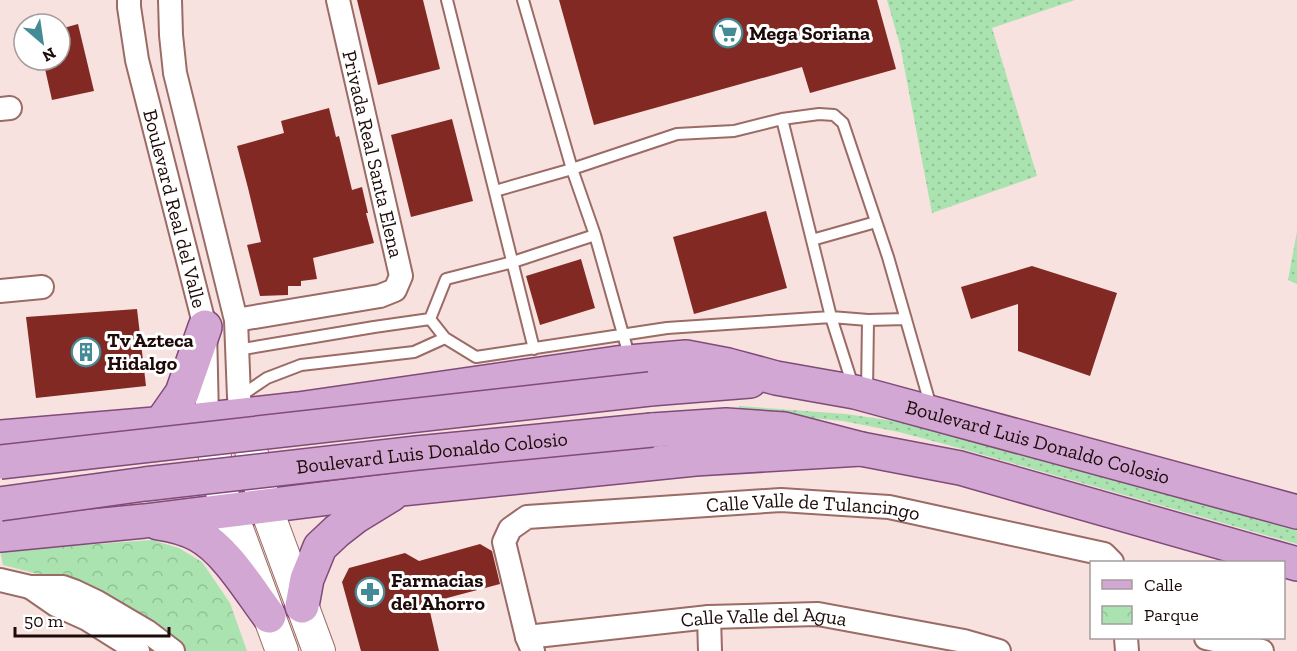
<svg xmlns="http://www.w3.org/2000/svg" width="1297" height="651" font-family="'Zilla Slab',serif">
<defs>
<pattern id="grass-dots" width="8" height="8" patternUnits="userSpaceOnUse" patternTransform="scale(1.5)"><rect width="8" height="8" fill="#aae3b0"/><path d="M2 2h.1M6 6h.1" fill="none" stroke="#92c196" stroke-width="1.8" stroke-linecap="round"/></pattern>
<pattern id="park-crowns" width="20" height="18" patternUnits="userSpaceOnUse" patternTransform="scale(1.5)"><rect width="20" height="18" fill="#aae3b0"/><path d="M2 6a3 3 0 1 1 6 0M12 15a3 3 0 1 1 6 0" fill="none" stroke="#92c196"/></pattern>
</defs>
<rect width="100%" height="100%" fill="#f8e2df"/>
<path fill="url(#grass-dots)" d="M887 0H1075L992 28 1037 176 932 213 900 45Z
M1297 231V284L1288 280Z
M739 406 846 414 902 422 960 434 1297 529V544L955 447 899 432 843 421 738 411Z"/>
<path fill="url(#park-crowns)" d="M152 540 179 548 202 562 230 603 247 651H170L80 585 3 565 0 551Z"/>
<path fill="#832923" d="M357 0H423L440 69 378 85Z
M559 0H877L896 69 810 93 802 67 594 125Z
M78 24 94 91 52 100 43 60H60V29Z
M329 108 336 137 339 136 352 190 362 187 368 213H366L374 243 313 258 317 279 301 281V286H288V295L260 296 247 245 261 242 248 188 237 146 284 133 281 121Z
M452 119 473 201 411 217 391 135Z
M766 211 787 288 694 314 673 237Z
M581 259 595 308 540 325 526 276Z
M1032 266 1117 293 1090 376 1018 351V304L971 319 961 287Z
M137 309 146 386 36 398 26 317Z
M480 544 492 551 500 584 428 603 439 651H361L342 582 349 568 405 553 419 561Z"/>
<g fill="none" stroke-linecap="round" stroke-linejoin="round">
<g stroke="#9b6b65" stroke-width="14">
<path id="lane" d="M447 0 534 349
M523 0 572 169 595 235 630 359
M782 119 819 114 834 115 843 123 888 257 931 407
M812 240 876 222
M430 319 446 279 513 262 595 235
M868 320 906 319
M237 350 374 327 430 319 445 338 476 357 667 328 831 317 782 119 734 131 677 134 572 169 495 191
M853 386 831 317 868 320 867 393
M239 397 267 378 301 365 414 352 445 338"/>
</g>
<g stroke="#9b6b65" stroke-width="26">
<g id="street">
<path id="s1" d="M129 0V7L137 60 205 327 207 419"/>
<path d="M170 0 171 35 175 73 236 320 239 397 242 415"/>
<path d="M0 109 10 108"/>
<path d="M0 291 42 287"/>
<path d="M236 320 380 296 395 290 401 276 338 0"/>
<path d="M0 580 30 587H63L74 591 97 602 148 632 173 651"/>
<path d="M30 587 56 605 87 619 138 651"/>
<path d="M709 617 710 651"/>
<path id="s2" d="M527 637 709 617 818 614 964 641 999 651"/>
<path d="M1126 638 1127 651"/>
<path d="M1206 638 1262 651"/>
<path id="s3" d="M533 651 527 637 504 542 510 529 527 517 781 500 889 507 1104 554 1112 562"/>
</g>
</g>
<g stroke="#9b6b65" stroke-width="34">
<path id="secondary" d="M242 415 265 505 319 651
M207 419 226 511 237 529 282 651"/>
</g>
<g stroke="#804a79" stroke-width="36">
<g id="primary">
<path d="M650 389 750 381"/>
<path d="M161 423 182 393 205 327"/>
<path d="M652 430 726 425 784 429 861 449 960 468 1297 564"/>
<path id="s4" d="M0 437 190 421 298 409 617 363 686 357 728 365 776 378 855 392 1297 512"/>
<path d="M158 523C172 525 185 528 198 535 226 550 250 591 269 616"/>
<path d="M0 535 144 521 401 489 695 459 861 449"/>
<path d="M302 606 307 579 320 547 337 531 355 517 391 495"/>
</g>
</g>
<use href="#lane" stroke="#fff" stroke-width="10"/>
<use href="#street" stroke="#fff" stroke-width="22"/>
<use href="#secondary" stroke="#fff" stroke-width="32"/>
<use href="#primary" stroke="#d3a7d3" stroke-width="33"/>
<g stroke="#804a79" stroke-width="36" stroke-linecap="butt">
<g id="primary-bridge">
<path d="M0 462 650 389"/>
<path id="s5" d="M0 504 145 484 417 453 652 430"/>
</g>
</g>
<use href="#primary-bridge" stroke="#d3a7d3" stroke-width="33"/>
</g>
<defs>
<g id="supermarket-ring" transform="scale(1.5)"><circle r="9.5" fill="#fff" stroke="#458b95" stroke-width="1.5"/><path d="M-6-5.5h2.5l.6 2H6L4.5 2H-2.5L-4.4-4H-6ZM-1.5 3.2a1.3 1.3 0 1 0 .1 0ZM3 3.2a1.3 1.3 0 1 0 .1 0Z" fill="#458b95"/></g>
<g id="building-ring" transform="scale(1.5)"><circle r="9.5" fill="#fff" stroke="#458b95" stroke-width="1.5"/><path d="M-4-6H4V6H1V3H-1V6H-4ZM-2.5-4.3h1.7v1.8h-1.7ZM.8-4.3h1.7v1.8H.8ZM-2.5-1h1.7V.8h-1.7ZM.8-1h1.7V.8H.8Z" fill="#458b95"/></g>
<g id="pharmacy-ring" transform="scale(1.5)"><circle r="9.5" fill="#fff" stroke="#458b95" stroke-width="1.5"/><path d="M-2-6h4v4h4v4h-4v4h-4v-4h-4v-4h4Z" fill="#458b95"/></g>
</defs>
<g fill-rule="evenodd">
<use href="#supermarket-ring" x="728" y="33"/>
<use href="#building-ring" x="86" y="352"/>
<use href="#pharmacy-ring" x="370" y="592"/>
</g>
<g text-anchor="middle" stroke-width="6" stroke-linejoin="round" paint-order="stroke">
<g font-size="20" font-weight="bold" fill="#1c0b09" stroke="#fff" text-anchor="start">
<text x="749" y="40">Mega Soriana</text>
<text x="107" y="347">Tv Azteca<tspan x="107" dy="23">Hidalgo</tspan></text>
<text x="391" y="587">Farmacias<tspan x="391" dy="23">del Ahorro</tspan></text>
</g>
<g font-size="20" fill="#1c0b09" stroke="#fff">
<text transform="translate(373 154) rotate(77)" y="7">Privada Real Santa Elena</text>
<text dy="7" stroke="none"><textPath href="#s1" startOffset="214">Boulevard Real del Valle</textPath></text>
<text dy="7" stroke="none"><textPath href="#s4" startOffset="1053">Boulevard Luis Donaldo Colosio</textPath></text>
<text dy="7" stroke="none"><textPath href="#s5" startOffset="435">Boulevard Luis Donaldo Colosio</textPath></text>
<text dy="7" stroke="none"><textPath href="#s3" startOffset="435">Calle Valle de Tulancingo</textPath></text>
<text dy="7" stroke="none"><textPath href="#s2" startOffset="238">Calle Valle del Agua</textPath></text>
</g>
</g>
<rect x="1090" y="561" width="195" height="78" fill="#ffffff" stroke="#a49d9d" stroke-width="1.5"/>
<rect x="1102" y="580" width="30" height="9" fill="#d3a7d3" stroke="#a49d9d" stroke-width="1.5"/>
<text x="1144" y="591" font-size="18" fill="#1c0b09">Calle</text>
<rect x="1102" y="606" width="30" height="18" fill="url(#park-crowns)" stroke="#a49d9d" stroke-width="1.5"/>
<text x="1144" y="621" font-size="18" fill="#1c0b09">Parque</text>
<g transform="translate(42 42) rotate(151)"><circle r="28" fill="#ffffff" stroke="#a49d9d" stroke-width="1.5"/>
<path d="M0-4.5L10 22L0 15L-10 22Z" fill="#458b95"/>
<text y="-9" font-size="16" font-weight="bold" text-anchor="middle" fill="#1c0b09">N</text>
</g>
<path d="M15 627v9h154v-9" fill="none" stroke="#1c0b09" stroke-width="3"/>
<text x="24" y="627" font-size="18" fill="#1c0b09" stroke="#ffffff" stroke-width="4.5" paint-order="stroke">50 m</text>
</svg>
